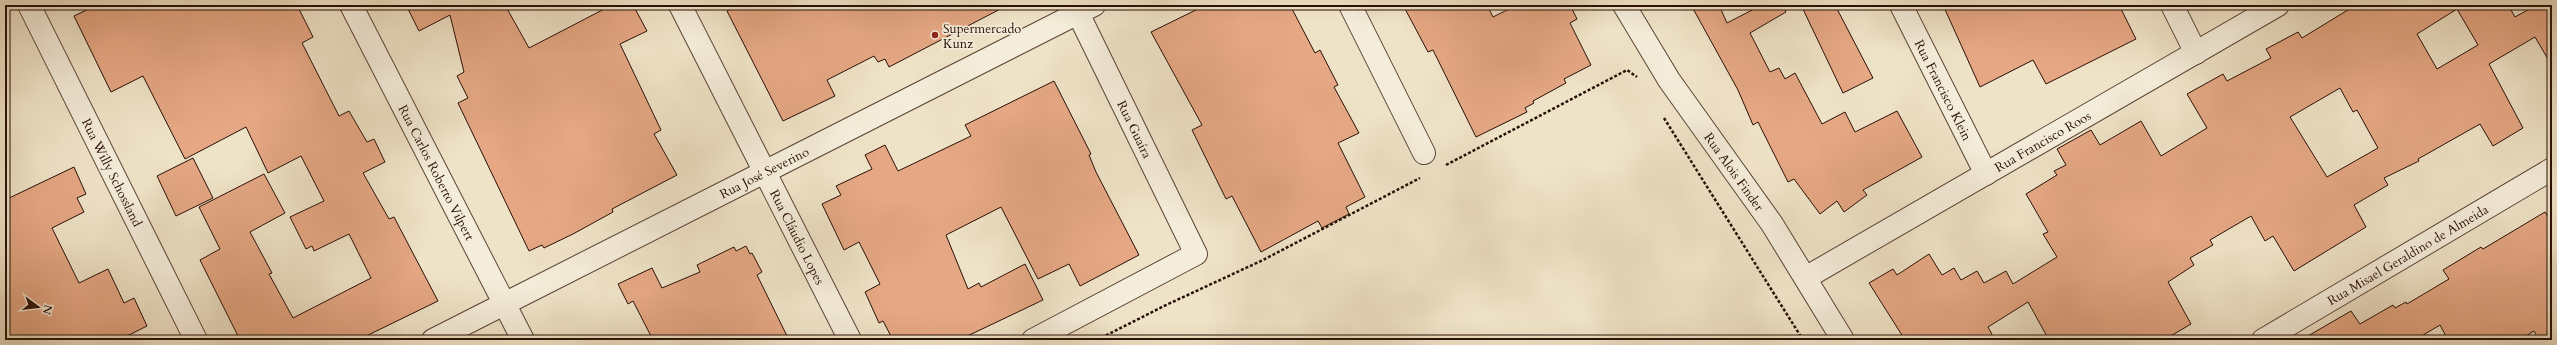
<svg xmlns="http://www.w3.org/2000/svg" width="2557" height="345" font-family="Cardo,serif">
<rect width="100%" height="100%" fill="#efe3c7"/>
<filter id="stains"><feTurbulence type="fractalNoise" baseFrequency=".005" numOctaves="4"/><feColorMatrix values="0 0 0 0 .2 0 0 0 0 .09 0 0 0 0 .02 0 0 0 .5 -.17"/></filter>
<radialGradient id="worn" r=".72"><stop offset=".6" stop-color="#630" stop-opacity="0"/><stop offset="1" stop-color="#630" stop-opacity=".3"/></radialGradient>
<path fill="#e5a784" stroke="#280f06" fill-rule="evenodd" d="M97 5H297L313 37 302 43 339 116 349 111 367 142 374 139 385 162 363 173 389 219 394 217 438 301 358 340H240L200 260 220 249 199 207 264 174 285 213 250 232 272 273 269 274 293 318 371 278 349 234 314 251 312 246 306 249 290 217 324 201 301 156 268 173 246 127 185 159 143 76 111 92 74 16Z
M406 5H505L529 48 612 5H633L647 31 620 44 661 130 654 134 677 175 612 209 613 212 573 234 544 248 542 245 529 251 458 103 468 98 457 76 464 72 450 15 419 31Z
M739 5H1008L889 67 885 59 878 62 874 56 827 80 835 96 783 121 727 11Z
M1206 5H1290L1315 53 1320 50 1338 85 1334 87 1359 133 1338 143 1365 197 1346 207 1349 214 1322 228 1318 221 1261 252 1232 196 1226 199 1192 130 1202 125 1151 32Z
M1403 5H1487L1493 17 1517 5H1570L1577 19 1570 23 1591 65 1564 79 1566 83 1533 101 1534 103 1525 108 1527 112 1476 137 1433 50 1428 52Z
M1691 5H1719L1727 23 1762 5H1782L1786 12 1750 33 1770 72 1779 68 1785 79 1795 73 1822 124 1845 112 1855 132 1897 111 1922 157 1863 190 1867 195 1844 212 1837 201 1820 214 1794 179 1788 182 1758 122 1753 125 1738 90Z
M1801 5H1835L1873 78 1843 93Z
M1943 5H2119L2136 39 2046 84 2033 60 1980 87Z
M2356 5H2508L2515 17 2537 5H2552V66L2535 37 2489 64 2523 128 2493 146 2480 124 2418 159 2419 161 2384 178 2388 185 2354 205 2366 227 2294 271 2273 236 2265 241 2251 216 2210 240 2213 245 2190 258 2194 265 2168 282 2191 324 2164 340H2049L2028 302 1988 327 1995 340H1905L1869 283 1893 269 1897 275 1929 254 1942 275 1954 268 1961 280 1977 271 1984 283 2006 271 2013 284 2057 257 2043 234 2048 232 2026 194 2057 175 2054 171 2066 165 2057 149 2091 130 2100 145 2141 121 2161 156 2207 128 2187 94 2223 74 2227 81 2271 58 2266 49 2298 32 2302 38ZM2457 9 2478 45 2437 69 2417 34ZM2340 88 2353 112 2357 110 2378 148 2327 177 2290 117Z
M1054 81 1091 154 1089 155 1096 172 1139 255 1080 286 1069 264 1038 279 1001 207 946 235 968 289 979 283 981 287 1025 264 1043 300 959 340H893L883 321 879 323 865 292 880 284 859 242 844 250 822 204 841 195 836 186 872 169 865 155 885 145 898 171 971 136 965 125Z
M193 158 213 198 176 216 157 176Z
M74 167 86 194 77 198 84 212 52 228 79 283 108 269 124 303 134 298 147 326 119 340H5V200Z
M2545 212 2552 223V340H2539L2534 331 2519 340H2448L2440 325 2415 340H2301L2351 311 2360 324 2393 305 2395 308 2406 302 2407 304 2449 279 2443 270 2481 247 2483 249Z
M746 246 750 254 752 253 762 272 757 275 789 340H653L633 301 628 304 618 284 652 268 662 288 700 272 697 265 734 247 736 251Z"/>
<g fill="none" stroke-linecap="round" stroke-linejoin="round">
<g stroke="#5a4436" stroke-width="24">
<g id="minor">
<path id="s1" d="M351 5 523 340"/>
<path id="s2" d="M680 5 850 340"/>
<path d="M1350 5 1424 153"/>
<path id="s3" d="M1624 5 1669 80 1772 224 1843 340"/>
<path id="s4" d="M1901 5 1986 174"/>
<path d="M2172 5 2196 53"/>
<path id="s5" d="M1807 277 2278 5"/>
<path id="s6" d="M433 340 1094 5"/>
<path d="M1033 340 1196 254 1074 5"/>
<path id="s7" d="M2263 340 2552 169"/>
</g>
</g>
<g stroke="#5a4436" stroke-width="24">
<g id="tertiary">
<path id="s8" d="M29 5 196 340"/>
</g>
</g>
<path stroke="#280f06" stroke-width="2.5" stroke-dasharray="3 2" stroke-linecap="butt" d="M1664 118 1803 340
M1446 165 1627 70 1637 77
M1097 340 1164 306 1263 260 1420 178"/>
<use href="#minor" stroke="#f5eddb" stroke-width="22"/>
<use href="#tertiary" stroke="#f5eddb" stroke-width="22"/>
</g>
<circle fill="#8f2418" stroke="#f5eddb" stroke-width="1.5" cx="935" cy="35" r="4"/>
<g text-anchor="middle" stroke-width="3.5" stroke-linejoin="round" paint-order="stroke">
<g font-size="13" fill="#280f06" stroke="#f5eddb" text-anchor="start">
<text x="943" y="33">Supermercado<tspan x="943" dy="15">Kunz</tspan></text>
</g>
<g font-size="13" fill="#280f06" stroke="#f5eddb">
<text dy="5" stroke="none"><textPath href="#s4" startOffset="95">Rua Francisco Klein</textPath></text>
<text transform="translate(1135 129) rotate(64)" y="5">Rua Guaíra</text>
<text dy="5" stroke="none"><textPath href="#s5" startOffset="272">Rua Francisco Roos</textPath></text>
<text dy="5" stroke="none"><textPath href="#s8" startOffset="187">Rua Willy Schossland</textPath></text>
<text dy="5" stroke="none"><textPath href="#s1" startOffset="188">Rua Carlos Roberto Vilpert</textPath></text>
<text dy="5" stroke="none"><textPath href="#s3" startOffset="200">Rua Alois Finder</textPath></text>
<text dy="5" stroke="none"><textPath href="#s6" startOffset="371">Rua José Severino</textPath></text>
<text dy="5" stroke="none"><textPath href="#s2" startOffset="260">Rua Cláudio Lopes</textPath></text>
<text dy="5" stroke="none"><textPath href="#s7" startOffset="168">Rua Misael Geraldino de Almeida</textPath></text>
</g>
</g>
<rect width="2557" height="345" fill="none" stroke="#efe3c7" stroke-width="20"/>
<rect x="6" y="6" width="2545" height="333" fill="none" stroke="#280f06" stroke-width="2"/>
<rect x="10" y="10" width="2537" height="325" fill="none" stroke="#280f06"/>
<g transform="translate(38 307) rotate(105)" stroke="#f5eddb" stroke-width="3" paint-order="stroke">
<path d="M0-3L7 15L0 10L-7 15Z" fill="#280f06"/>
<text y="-6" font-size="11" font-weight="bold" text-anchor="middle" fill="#280f06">N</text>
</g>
<rect width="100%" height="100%" filter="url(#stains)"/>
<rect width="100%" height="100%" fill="url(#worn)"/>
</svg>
